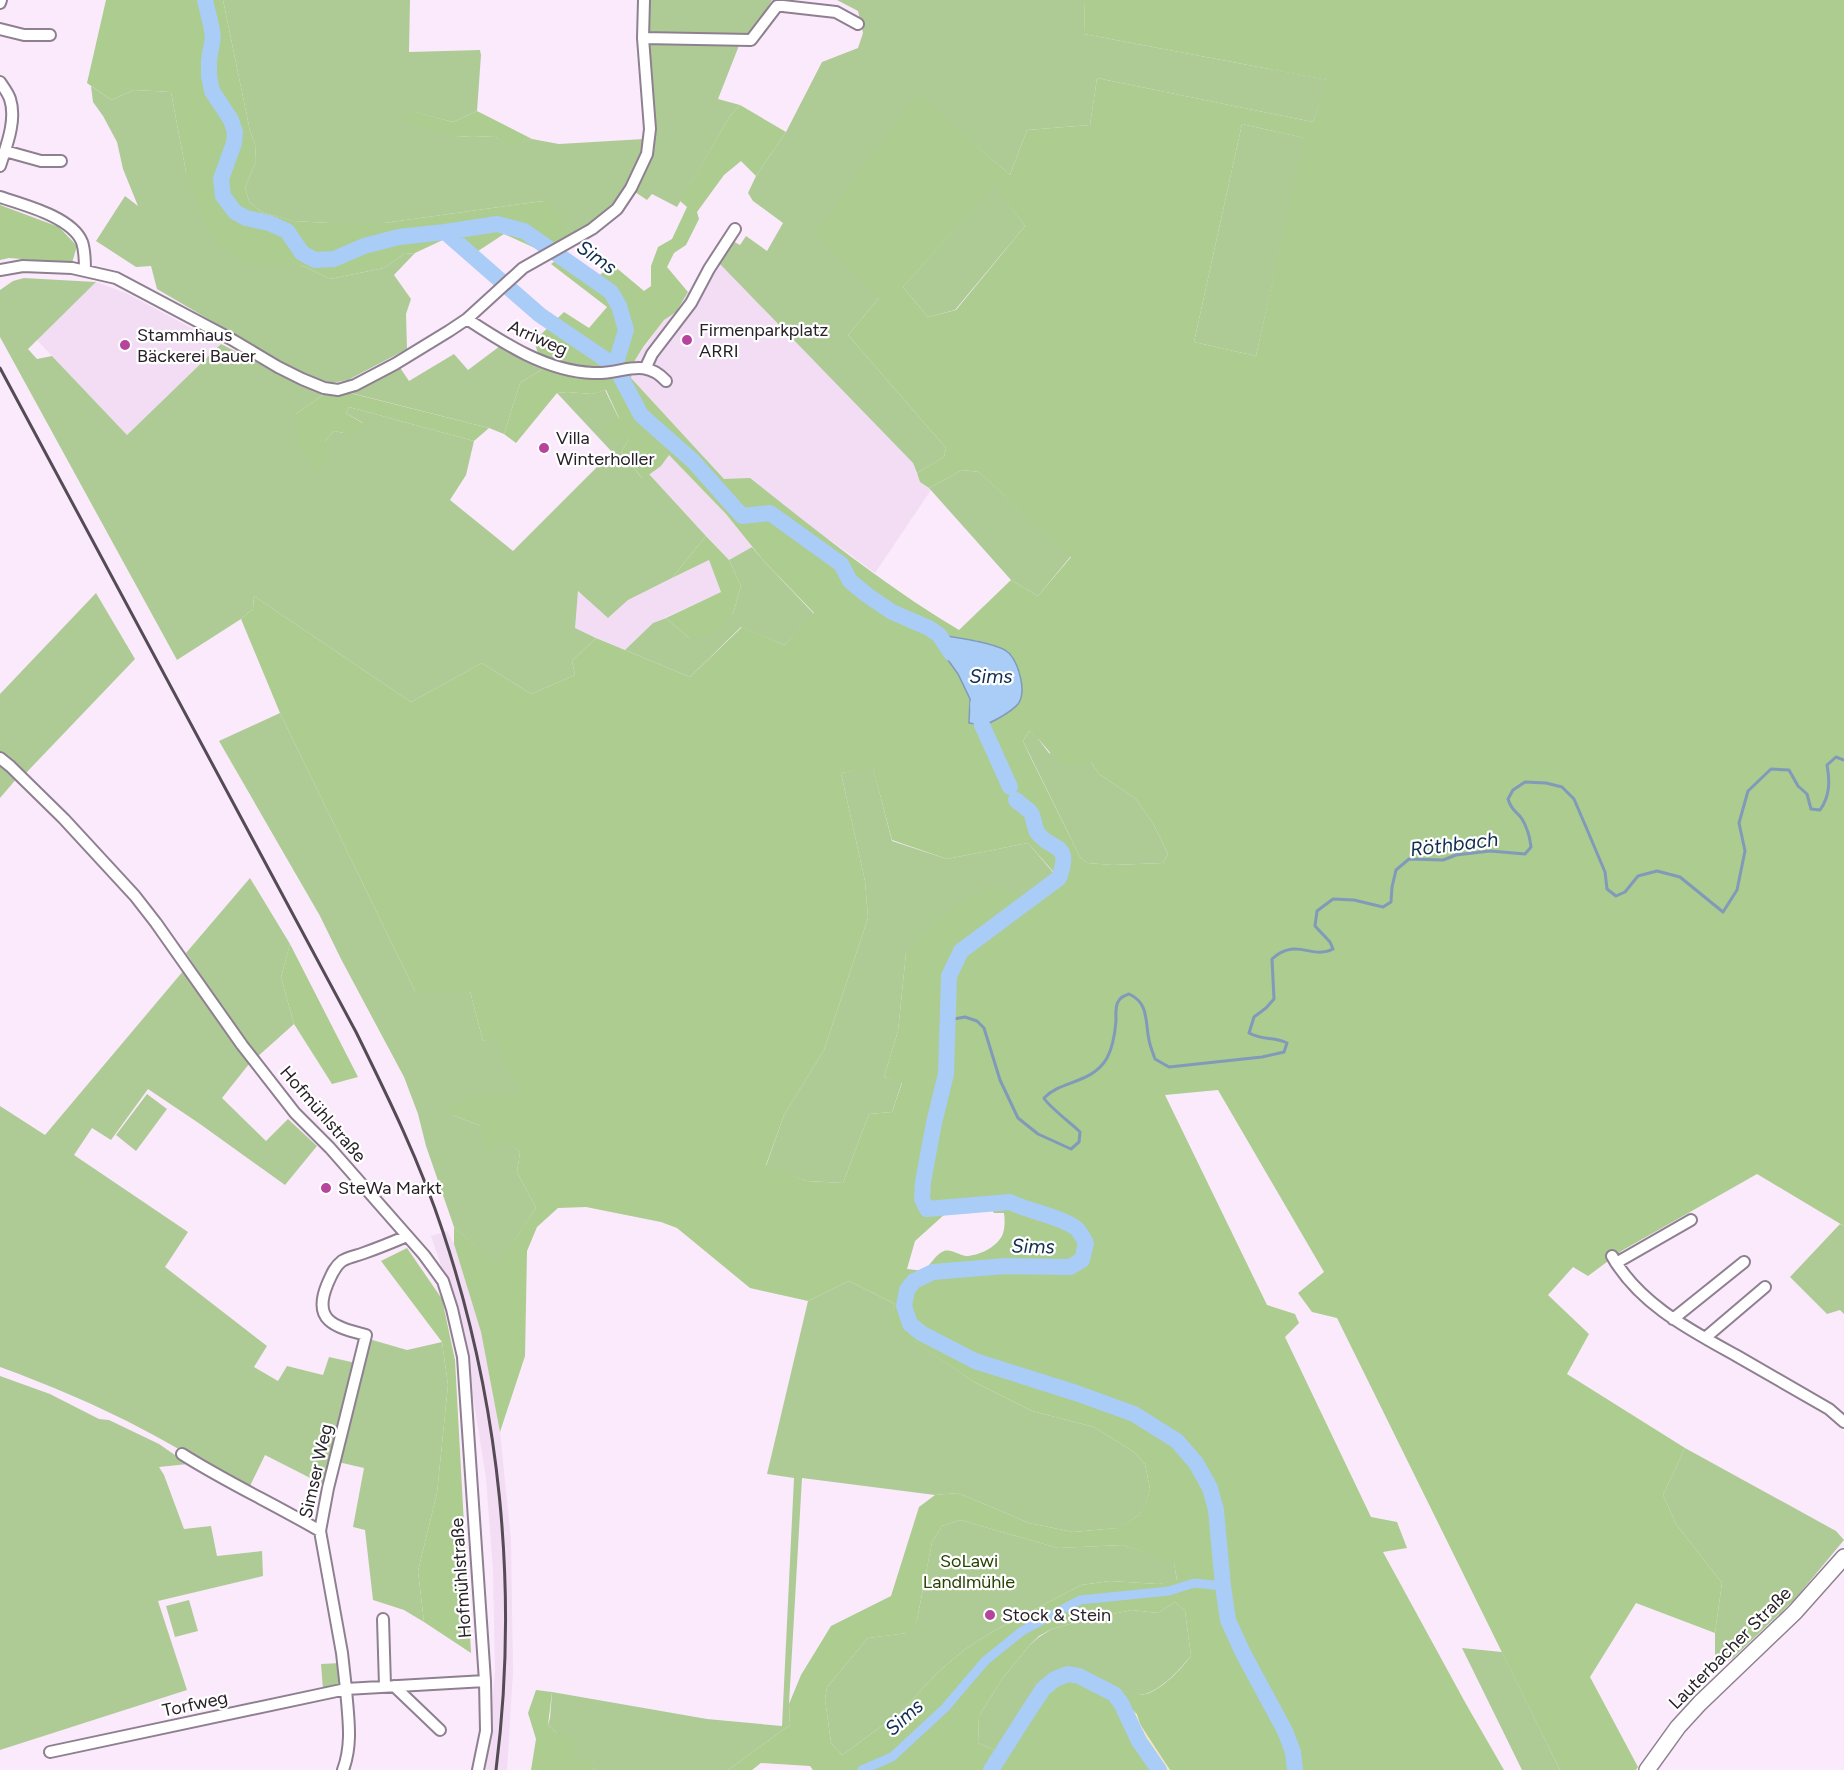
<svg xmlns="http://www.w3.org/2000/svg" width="1844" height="1770" font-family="Figtree,sans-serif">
<rect width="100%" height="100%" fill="#fbeafc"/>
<path fill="#f2ddf5" d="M719 263 913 463 920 482 931 490 875 573 830 540 724 479 631 378 635 360 664 320 676 312 688 292Z
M96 282 126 293 221 344 127 435 36 339Z
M669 455 726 514 752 547 729 560 649 474 661 466Z
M709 560 721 592 653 623 625 650 574 628 578 590 608 618 628 600Z
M447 1231 454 1244 481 1332 500 1432 511 1540 513 1672 507 1770H486L495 1671 493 1570 486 1478 464 1340 457 1312 431 1236Z"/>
<path fill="#aecb96" d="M223 0H410L409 52 480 50 481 55 477 111 453 122 414 112 457 137 472 136 496 137 508 147 532 139 559 144 644 139 643 155 614 208 575 236 565 223 543 201 384 223H329L293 221 261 212 249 201 245 188 256 161 255 144 250 131Z
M648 0H772L753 33 744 35 656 36 648 32Z
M837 0H1085L1084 34 1328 80 1313 122 1097 78 1090 125 1027 130 1010 175 917 95 879 298 848 335 946 448 944 457 917 473 913 463 719 263 731 240 740 245 746 236 767 251 783 223 753 201 748 193 756 176 786 132 822 62 858 48 863 33 858 11Z
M652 41 740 43 718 99 740 105 730 116 677 207 652 194 647 200 635 192 651 157 656 126 649 49Z
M91 86 111 100 134 90 171 92 186 172 247 265H301L330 279 384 268 404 254 415 253 394 275 411 299 406 314 407 349 348 380 332 383 304 375 157 289 151 266 136 267 96 241 125 196 138 206 123 169 117 142 103 116 93 102Z
M1242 124 1305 138 1256 356 1194 342Z
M994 184 1025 226 955 310 928 317 903 287Z
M24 278 96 282 28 349 37 359 52 356 127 435 221 344 323 395 296 414 325 441 334 431 344 433 363 423 346 413 349 407 474 441 466 475 450 500 513 551 612 452 557 393 567 392 592 394 605 390 629 439 621 452 642 478 649 474 706 536 672 578 628 600 608 618 578 591 575 628 596 638 572 661 575 675 531 694 482 663 411 702 254 596 253 609 241 619 177 660 0 337V290L13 281Z
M500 346 543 369 520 383 504 434 489 428 351 393 374 381 399 366 409 381 454 354 468 370Z
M962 470 979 472 1071 556 1038 596 1011 580 929 488Z
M752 547 763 560 814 614 784 645 741 627 690 677 625 650 653 623 666 618 689 638 733 614 741 586 729 560Z
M96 593 135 659 25 774 0 753V694Z
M280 713 415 991H470L483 1041 496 1038 521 1096H477L452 1115 481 1126 520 1152 517 1172 536 1208 497 1266 454 1227 426 1146 418 1114 404 1077 341 959 320 916 219 741Z
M1029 731 1036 736 1049 753 1091 762 1099 774 1136 799 1154 825 1168 854 1163 863 1113 865 1087 863 1080 857 1023 741Z
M0 762 18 777 0 798Z
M873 767 892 841 947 859 1028 843 1057 877 1032 899 906 953 898 1031 884 1077 902 1082 892 1112 869 1114 843 1183 806 1181 766 1166 784 1115 824 1050 868 918 865 881 841 773Z
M250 878 290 944 281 977 294 1024 256 1058 186 953Z
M184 970 249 1064 222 1098 266 1141 288 1119 317 1146 285 1185 200 1124 148 1089 111 1140 92 1128 74 1155 188 1232 165 1267 267 1346 254 1367 278 1381 287 1366 323 1375 329 1357 356 1363 326 1486 265 1455 248 1490C213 1470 179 1448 144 1430 97 1405 49 1385 0 1367V1106L45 1135Z
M147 1094 167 1109 136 1151 116 1135Z
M1840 1224 1844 1226V1314L1840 1310 1827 1314 1790 1277Z
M849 1281 895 1304 889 1324 974 1382 1032 1411 1094 1427 1134 1452 1145 1464 1150 1489 1146 1505 1138 1516 1118 1528 1073 1532 1029 1523 958 1493 935 1495 802 1478 789 1704 790 1725 728 1770H593L595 1762 576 1759 557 1733 548 1725 550 1718 552 1692 707 1719 782 1726 794 1478 767 1474 808 1301Z
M369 1339 407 1350 442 1342 448 1385 437 1493 418 1571 424 1622 404 1610 373 1600 365 1530 353 1527 364 1468 338 1462Z
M0 1376 50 1394 99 1419 109 1420 159 1444 188 1464 159 1467 164 1475 184 1529 211 1526 217 1556 262 1551 263 1576 158 1601 187 1690 0 1750Z
M1685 1448 1836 1531 1844 1540 1795 1599 1732 1659 1715 1666V1633L1722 1583 1676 1524 1663 1495Z
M960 1520 1058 1548 1123 1545 1174 1562 1177 1581 1158 1584 1110 1581 1081 1585 992 1632 964 1650 938 1672 901 1712 842 1755 831 1743 825 1699 827 1687 868 1638 907 1633 917 1620 932 1542 942 1526Z
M189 1600 198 1631 175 1637 166 1606Z
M1175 1602 1185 1611 1191 1656C1178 1671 1156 1697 1135 1695 1126 1694 1091 1675 1079 1670L1028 1702 996 1751 978 1743 979 1716 1002 1679 1029 1646 1039 1637 1052 1629 1088 1619 1132 1610 1158 1613Z
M1462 1648 1502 1652 1560 1770H1522Z
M340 1663 341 1686 323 1690 321 1664Z"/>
<path fill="#accc90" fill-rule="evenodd" d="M106 0H223L250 131 255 144 256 161 245 188 249 201 261 212 294 221 329 223H384L543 201 555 209 575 236 541 253 537 249 504 234 469 257 447 238 415 253 404 254 384 268 330 279 301 265H247L210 235 186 172 171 92 134 90 111 100 87 83Z
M1085 0H1844V1226L1757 1174 1623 1250 1588 1276 1573 1267 1548 1295 1589 1334 1567 1374 1685 1448 1663 1495 1676 1524 1722 1583 1715 1633 1636 1603 1590 1677 1638 1767 1636 1770H1560L1337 1318 1312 1312 1298 1293 1324 1272 1218 1090 1165 1095 1267 1305 1295 1314 1299 1323 1285 1337 1371 1517 1397 1522 1407 1548 1383 1552 1466 1704 1504 1770H1170L1153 1746 1140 1724 1134 1711 1132 1721 1162 1770H813L810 1766 761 1763 752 1770H728L790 1725 789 1704 801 1675 831 1626 891 1596 919 1507 935 1495 958 1493 1029 1523 1073 1532 1117 1528 1138 1516 1146 1504 1150 1489 1145 1464 1134 1452 1094 1427 1032 1411 974 1382 888 1324 895 1304 849 1281 808 1301 750 1288 677 1228 661 1222 586 1207 558 1208 537 1227 527 1251 525 1356 500 1432 481 1332 454 1244V1227L497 1265 536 1208 517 1172 520 1152 502 1141 485 1154 481 1126 452 1115 444 1108 477 1096 520 1095 496 1039 483 1041 470 991H415L280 713 241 619 253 609 254 596 411 702 482 663 531 694 575 675 572 661 596 638 690 677 742 627 784 645 814 613 763 560 726 514 669 455 661 466 643 479 621 452 629 439H611L604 427 619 418 606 390 592 394 567 392 557 393 516 443 504 434 520 383 543 369 534 341 564 312 589 328 607 307 551 264 566 253 597 277 613 265 644 291 651 286V266L658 247 672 239 687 207 680 201 730 116 740 105 786 132 756 176 741 161 724 175 697 212 699 219 686 245 674 253 667 267 688 292 676 312 664 320 644 346 635 360 631 378 724 479 750 478C817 531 885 586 959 630L1011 580 1038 596 1071 557 979 472 962 470 929 488 920 482 917 473 944 457 946 448 848 335 879 298 815 234 917 94 1010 175 1027 130 1090 125 1097 78 1313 122 1327 80 1084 34ZM1242 124 1304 138 1256 356 1194 342ZM994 185 1025 226 956 310 928 317 903 287ZM975 640 1008 651C1012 660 1022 678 1022 687 1023 716 990 717 969 723L970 699 958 674 938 646ZM1029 731C1051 746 1056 777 1091 762L1099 774 1136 799 1154 825 1168 854 1163 863 1113 865 1087 863 1080 857 1029 754 1023 741ZM873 768 892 840 947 859 1028 843 1057 876 1032 899 992 887 947 912 906 953 898 1031 884 1077 902 1083 892 1112 869 1114 843 1183 806 1181 766 1165 784 1115 824 1050 868 918 865 881 841 773ZM991 1209 994 1213H1004C1005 1220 1005 1230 1002 1236 996 1247 979 1256 966 1256 958 1255 952 1249 944 1251 936 1254 930 1265 924 1271L907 1269 915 1241 945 1214 973 1213 979 1210ZM960 1520 1058 1548 1123 1545 1174 1563 1177 1580 1158 1584 1110 1581 1081 1585 992 1632 964 1650 938 1672 901 1712 842 1755 831 1743 825 1699 827 1687 868 1638 908 1633 917 1620 932 1542 942 1526ZM1175 1602 1185 1611 1191 1656C1181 1669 1164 1687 1149 1693 1118 1705 1087 1651 1050 1676 1030 1690 1010 1730 996 1751L978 1743 979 1716 1002 1679 1029 1646 1039 1636 1052 1629 1088 1619 1132 1610 1158 1613Z
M477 111 532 139 508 148 496 137 472 136 457 137 408 123 405 115 415 112 453 122Z
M0 205 59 227 77 246 72 263 9 258 0 260Z
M350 393 489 428 474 441 349 407 346 413 364 424 353 437 344 433 334 431 325 441 328 458 320 468 315 470 299 447 296 414 323 395Z
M706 536 729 560 741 586 733 614 707 637 689 638 666 618 721 592 709 560 672 578Z
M290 944 358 1077 332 1084 294 1024 281 977Z
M407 1248 442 1299 455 1360 471 1653 424 1622 418 1571 437 1493 448 1385 442 1342 381 1261Z
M536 1690 552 1692 548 1725 557 1733 571 1735 576 1758 596 1762 593 1770H531L536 1739 528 1713Z"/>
<path fill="#f1e7c2" d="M1132 1710 1137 1714 1140 1724 1170 1770H1162L1139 1734 1130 1713Z"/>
<path fill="#a9cdf7" stroke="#829ab9" stroke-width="1.5" d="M939 635C954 637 999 643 1009 653 1019 664 1027 692 1018 704 1012 711 991 724 982 725 978 725 972 723 969 723L970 699 958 674 938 646Z"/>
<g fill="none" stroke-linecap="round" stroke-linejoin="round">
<path stroke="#829ab9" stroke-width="3" d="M948 1020 965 1017 977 1021 984 1028 1000 1080 1018 1118 1038 1134 1071 1149 1079 1142 1080 1132C1072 1124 1047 1105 1044 1098 1061 1080 1092 1084 1107 1058 1113 1047 1115 1033 1116 1021 1116 1015 1115 1007 1118 1002 1120 997 1124 996 1129 994 1149 1003 1145 1021 1149 1040 1150 1046 1153 1053 1155 1059L1169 1067 1262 1057 1284 1052 1287 1043C1272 1036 1264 1041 1249 1033L1254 1017 1266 1008 1274 999 1272 959C1296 937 1312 960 1333 949L1330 942 1315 926 1317 911 1333 899 1354 900 1383 907 1391 902 1392 887 1396 870 1409 859 1443 860 1456 855 1490 851 1525 854 1531 847C1530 838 1527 827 1522 819 1516 810 1512 812 1508 799L1513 790 1525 782 1546 783 1562 787 1574 799 1586 827 1605 872 1607 889 1616 896 1625 892 1638 876 1657 871 1680 877 1723 912 1737 890 1745 851 1739 823 1748 791 1771 769 1789 770 1798 786 1807 794 1811 809 1820 810C1830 796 1830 781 1827 765L1836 757 1844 760"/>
<path stroke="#a9cdf7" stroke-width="9" d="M862 1770 892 1757 945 1708 985 1661 1022 1631 1080 1600 1169 1591 1194 1583 1223 1586"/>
<path stroke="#a9cdf7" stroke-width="16" d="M205 0 211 25 213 37 209 60V76L212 91 231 120 235 132 234 143 221 179 223 196 235 212 246 218 269 223 287 231 302 253 315 260 334 259 364 246 399 237 445 232 497 224 524 231 611 292 619 306 626 330 615 366 641 415 693 461 742 516 770 513 841 564 850 581 867 595 892 612 929 628 939 635 951 653
M445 232 540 315 615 366
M978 705 982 725 1010 787
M1016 800C1020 804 1027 808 1031 813 1034 818 1034 826 1037 832 1050 852 1073 840 1059 878L961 951 949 976 946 1074 934 1123 923 1182 922 1199 927 1209 1010 1202C1027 1211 1067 1218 1078 1230 1081 1234 1084 1239 1086 1243L1082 1260 1070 1267 1005 1266 933 1272 914 1281 907 1290 904 1306 910 1324 921 1333 975 1361 1076 1393 1134 1414 1177 1441 1196 1463 1210 1488 1216 1510 1223 1586 1228 1620 1243 1653 1285 1731 1293 1752 1295 1770
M991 1770 1026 1715 1043 1689 1055 1679 1068 1674 1079 1676 1114 1694 1121 1703 1139 1741 1159 1770"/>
<g stroke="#8e8090" stroke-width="14">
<path id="street" d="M0 3 1 0
M0 29 24 35H50
M643 38 751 40 777 6H783L836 12 858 24
M0 82C4 88 8 93 10 99 17 120 6 147 0 166
M5 151 41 161H61
M0 197C24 205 72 217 82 242 85 251 85 261 85 270
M0 270 23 266 72 268 116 278 231 339 278 367 302 379 324 388 338 390 355 385 395 364 449 331 467 319 523 268 592 229 617 209 631 188 647 154 650 129 643 38 644 0
M467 319C505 344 546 371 593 373 622 375 643 356 666 381
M646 367 652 354 691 303 709 269 735 229
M0 758 10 766 64 819 135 896 156 923 242 1045 295 1113 330 1148 424 1255 443 1281 452 1309 463 1357 485 1681 486 1731 478 1770
M407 1236C393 1242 378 1248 364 1253 356 1256 348 1257 342 1261 334 1267 331 1276 327 1285 312 1322 336 1327 366 1335L328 1488 320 1531 342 1653 346 1689 485 1681
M1612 1256C1639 1304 1690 1330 1737 1356 1768 1374 1799 1392 1829 1409L1844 1422
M1616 1263 1691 1220
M1673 1319 1744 1262
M1705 1338 1765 1287
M182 1454C226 1482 274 1504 320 1531
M383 1619 385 1686
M394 1686 440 1730
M50 1752 346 1689C348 1717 353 1743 343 1770"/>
</g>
<g stroke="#8e8090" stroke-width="18">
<path id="secondary" d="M1647 1770 1678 1727 1700 1703 1795 1612 1844 1557"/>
</g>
<use href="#street" stroke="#fff" stroke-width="10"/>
<use href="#secondary" stroke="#fff" stroke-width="15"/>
<path stroke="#544b54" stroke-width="3" d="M0 368 356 1032C388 1097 420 1162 443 1232 500 1404 519 1590 496 1770"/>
</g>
<g fill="#b6439c" stroke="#fff" stroke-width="2">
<circle cx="687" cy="340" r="6"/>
<circle cx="125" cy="345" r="6"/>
<circle cx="544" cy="448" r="6"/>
<circle cx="326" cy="1188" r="6"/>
<circle cx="990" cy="1615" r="6"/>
</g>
<g text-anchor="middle" stroke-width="4.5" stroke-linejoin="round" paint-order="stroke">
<g font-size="18" fill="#282228" stroke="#fff" text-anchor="start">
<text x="699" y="336">Firmenparkplatz<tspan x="699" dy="21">ARRI</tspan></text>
<text x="137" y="341">Stammhaus<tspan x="137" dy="21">Bäckerei Bauer</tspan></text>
<text x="556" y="444">Villa<tspan x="556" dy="21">Winterholler</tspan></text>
<text x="338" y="1194">SteWa Markt</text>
<text x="1002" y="1621">Stock &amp; Stein</text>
</g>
<g font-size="18" fill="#282228" stroke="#fff">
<text transform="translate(538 338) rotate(24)" y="6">Arriweg</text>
<text transform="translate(323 1114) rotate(49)" y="6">Hofmühlstraße</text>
<text transform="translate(316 1471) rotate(-77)" y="6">Simser Weg</text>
<text transform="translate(461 1578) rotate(-94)" y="6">Hofmühlstraße</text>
<text transform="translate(1730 1648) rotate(-45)" y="6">Lauterbacher Straße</text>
<text transform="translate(195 1704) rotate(-12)" y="6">Torfweg</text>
</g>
<g font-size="18" fill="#264200" stroke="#fff">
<text x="969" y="1567">SoLawi<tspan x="969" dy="21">Landlmühle</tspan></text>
</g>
<g font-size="20" font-style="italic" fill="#0f2e50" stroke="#fff">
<text transform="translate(597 257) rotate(35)" y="7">Sims</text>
<text x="991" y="683">Sims</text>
<text transform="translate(1454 844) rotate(-7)" y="7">Röthbach</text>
<text transform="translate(1033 1246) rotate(1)" y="7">Sims</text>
<text transform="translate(904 1717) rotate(-42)" y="7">Sims</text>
</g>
</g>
</svg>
